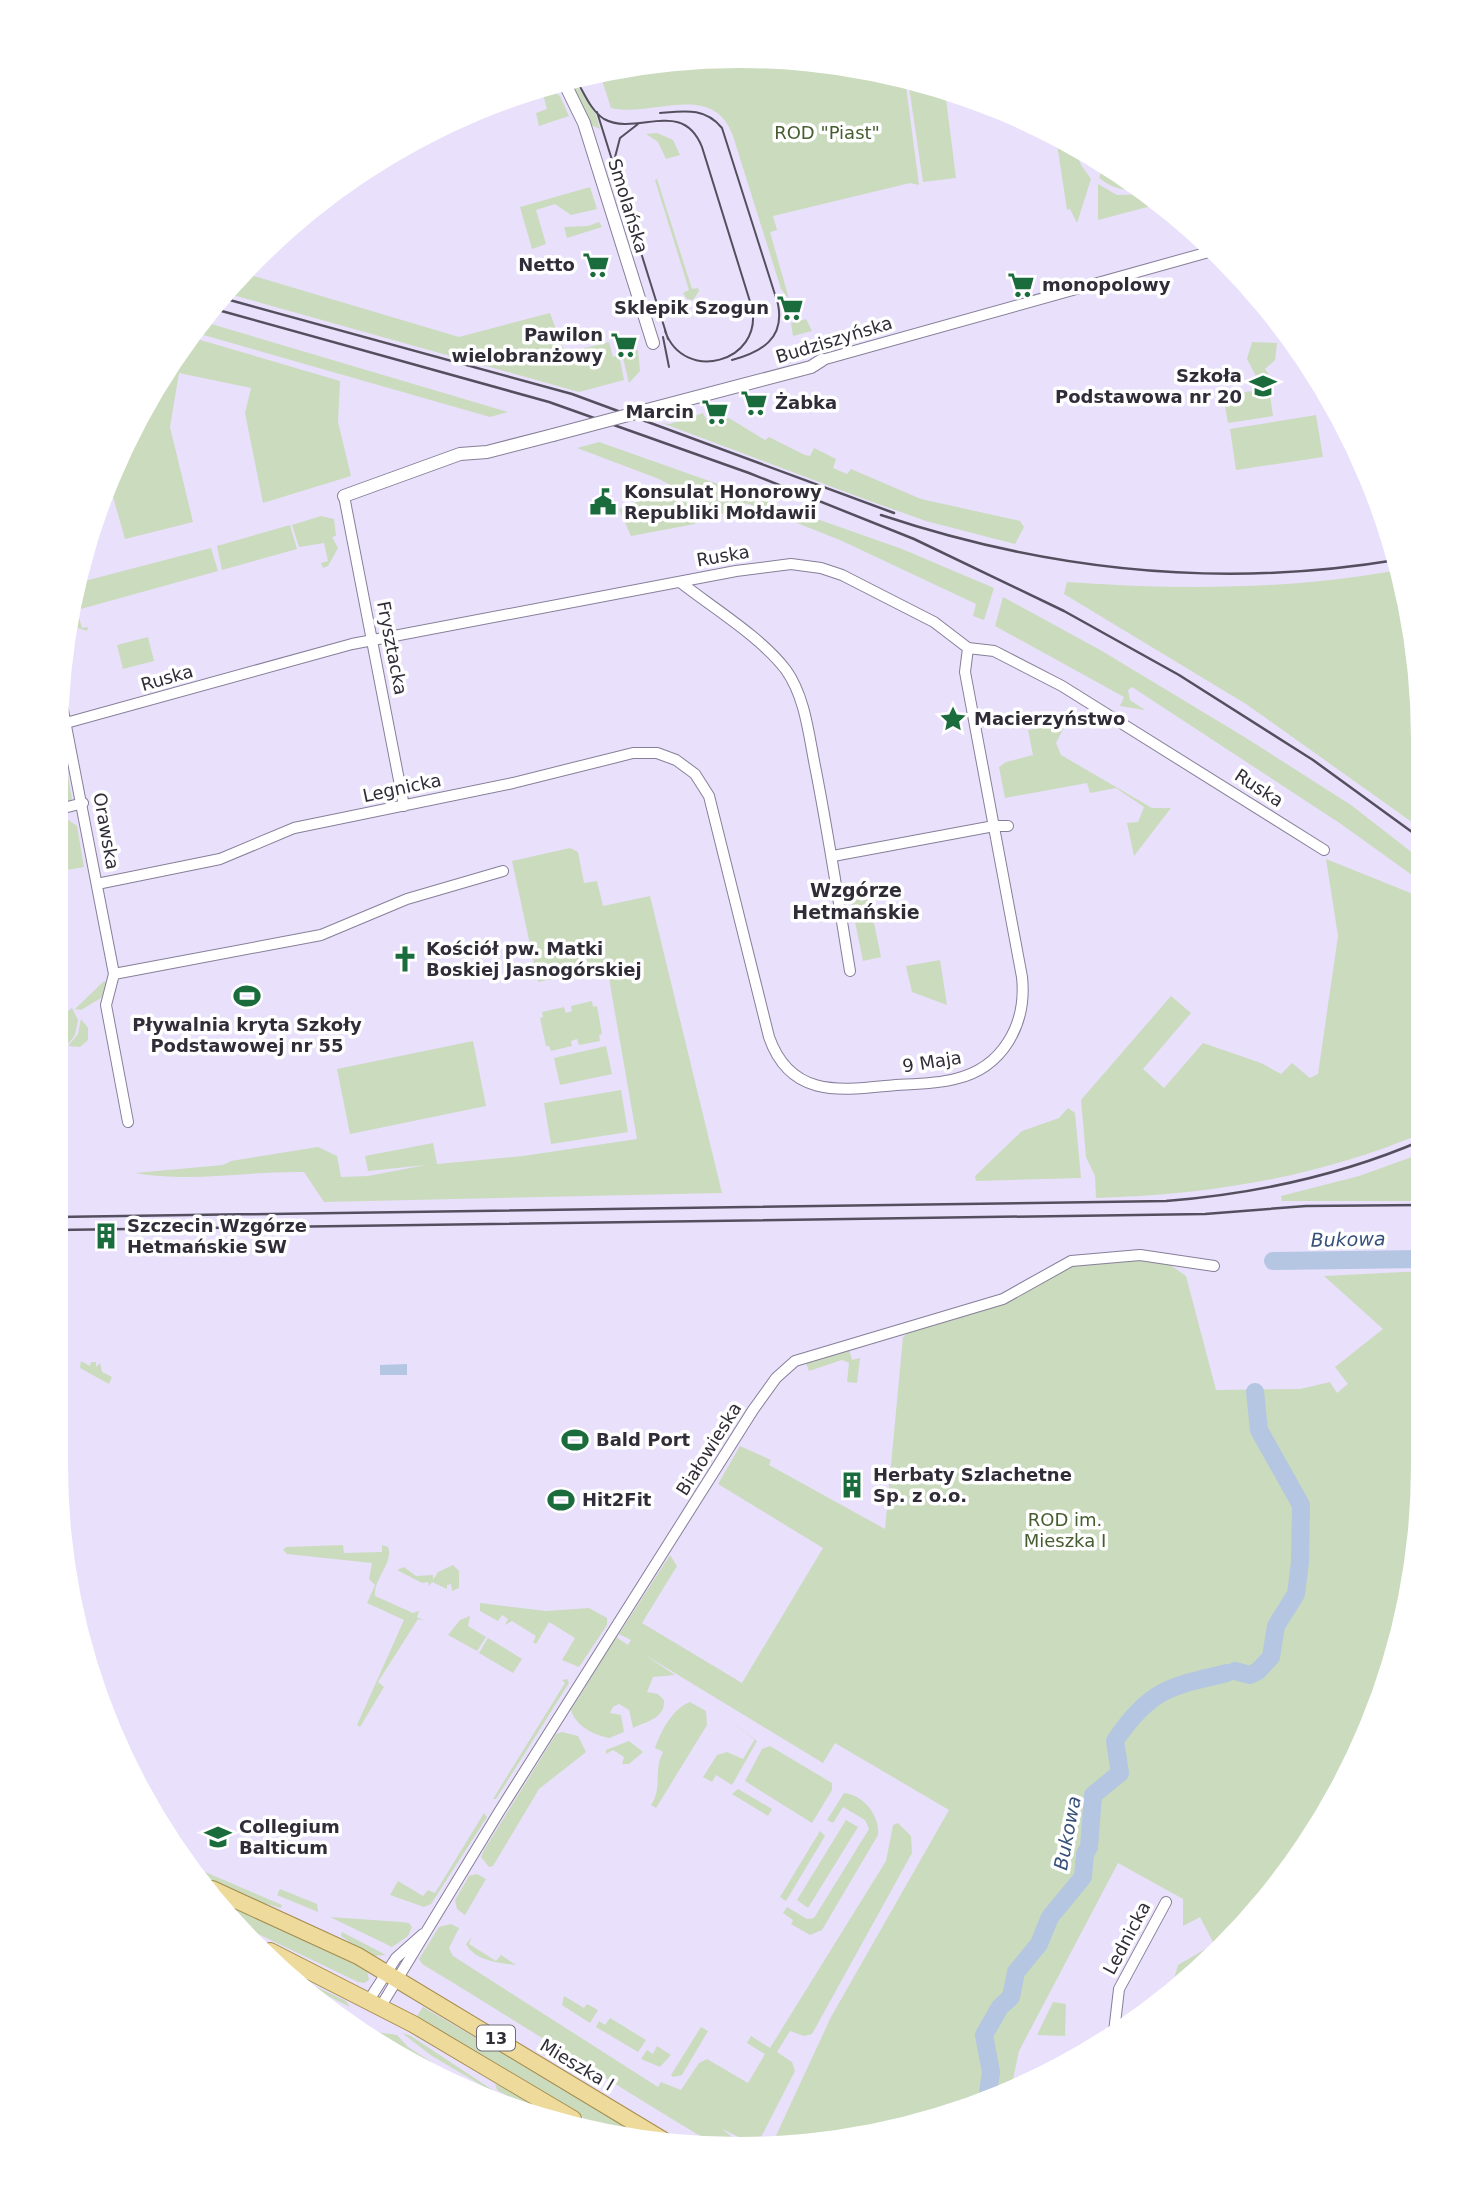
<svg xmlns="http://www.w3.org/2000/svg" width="1479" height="2205" font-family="'DejaVu Sans',sans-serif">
<rect width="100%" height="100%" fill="#e9e0fc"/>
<path fill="#cbdbbe" d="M739 56 872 69 905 79 919 185 910 183 773 216 777 230 770 232 789 299 781 289 733 136C713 80 652 118 611 108L599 71Z
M573 79 596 115 600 129 591 125 569 80Z
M925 85 945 91 956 178 923 182 909 87Z
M552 91 560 96 569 116 539 126 536 113 547 109 543 94Z
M657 133 673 140 680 155 666 159 658 142 646 134Z
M1067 143 1074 147 1081 165 1091 179 1077 223 1070 209 1067 210 1057 144Z
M1104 163 1141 189C1125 192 1112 188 1099 178Z
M657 179 692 289 698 288 699 291 693 300 687 299 683 293 689 290 655 180Z
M1098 184 1117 195 1148 194 1159 204 1098 220Z
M590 187 597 209 571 215 555 204 536 210 546 244 532 249 520 207Z
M599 222 602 227 567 238 564 227 588 226Z
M244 273 459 337 550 313 565 353 609 342 613 357 619 355 624 380 579 392 229 294Z
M806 319 812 331 793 336 791 323Z
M208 323 508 412 490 417 200 334Z
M197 339 340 381 338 422 351 476 263 503 245 413 251 388 179 373 170 427 193 522 125 539 110 486 127 437Z
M1252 342 1277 343 1275 360 1265 369 1274 382 1266 386 1261 379 1258 380 1247 359Z
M638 350 640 371 629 383 622 354Z
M1269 388 1273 416 1228 423 1223 396Z
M703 413 708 423 729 418 765 440 769 437 805 455 810 456 814 448 836 459 833 468 847 474 851 469 921 499 1020 521 1024 527 1015 544 926 521 867 500 662 423 670 424Z
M1316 415 1323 457 1236 470 1230 429Z
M599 442 902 549 994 588 984 620 973 616 976 604 840 540 746 503 734 520 659 479 577 448Z
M653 484 698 509 695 524 631 536 619 509 647 498Z
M321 516 334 519 336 536 332 537 338 548 328 566 323 568 321 563 328 561 324 543 299 547 292 525Z
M290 525 297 549 222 570 217 546Z
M211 548 218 571 77 610 82 628 88 627 87 631 67 624 77 583Z
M1399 570C1424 653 1423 744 1423 830L1246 704 1064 594 1067 582C1178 590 1289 590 1399 570Z
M1003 597 1102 651 1246 738 1351 805 1423 861V883L1341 824 1132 687 1128 690 1130 700 1145 710 1120 706 1124 697 995 626Z
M148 637 154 661 123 669 117 645Z
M1066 723 1056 743 1061 755 1152 808H1171L1134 856 1127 823 1138 822 1144 807 1116 788 1090 793 1087 783 1005 798 999 767 1006 762 1033 755 1028 730Z
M58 730 66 760 56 769Z
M66 764 72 799 71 803 61 805 60 799 56 800V773Z
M67 819 77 826 84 867 56 872V846L66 843 63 828 56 829V820Z
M570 848 578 852 584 883 597 881 603 906 650 896 722 1193 324 1202 304 1172C247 1171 192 1183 135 1173L223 1165 231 1161 318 1147 337 1156 341 1177 368 1176 426 1165 368 1171 365 1156 433 1143 437 1164 523 1156 637 1139 607 967 538 982 512 861Z
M1326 859 1423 898V1133C1318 1177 1210 1195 1096 1198L1095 1176 1086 1157 1081 1100 1171 996 1191 1013 1143 1069 1164 1088 1203 1043 1261 1063 1281 1074 1292 1063 1310 1078 1318 1074 1338 936Z
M866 884 881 957 863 961 848 887Z
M940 960 947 1005 912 992 906 966Z
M104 981 107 983 101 998 81 1010 75 1009Z
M592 1001 593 1007 597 1006 602 1034 599 1035 600 1041 579 1045 577 1039 571 1041 572 1046 551 1051 549 1046H546L540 1018 543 1017 542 1012 564 1007 566 1013 572 1011 571 1006Z
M72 1008 78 1020 75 1035 69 1043 56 1039V1020Z
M81 1019 88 1028V1040L80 1047 68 1046 78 1034Z
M473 1041 486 1106 350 1134 337 1069Z
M606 1046 612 1074 560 1085 554 1058Z
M621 1090 628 1132 551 1144 544 1103Z
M1068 1108 1075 1113 1081 1178 976 1181 975 1176 1022 1131 1059 1118Z
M1423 1153V1201H1282L1281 1196 1359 1176Z
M1149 1260 1169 1264 1186 1276 1216 1390 1300 1389 1330 1382 1337 1393 1348 1384 1335 1367 1383 1329 1324 1276 1423 1271V1465L1410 1598 1352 1768 1223 1949 1171 1989 1178 1965 1214 1944 1200 1917 1183 1926V1899L1118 1863 1019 2051 1012 2084 873 2136 773 2142 831 2017 949 1810 835 1743 823 1763 642 1653 675 1675 653 1677 647 1692 658 1694 664 1700C665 1719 647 1721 633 1728L629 1710 619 1704 613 1707 610 1713 621 1715 624 1732 609 1738C593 1735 575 1725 571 1710L616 1637 628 1645 631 1640 619 1634 670 1555 677 1566 642 1623 742 1683 823 1548 718 1484 740 1446 771 1460 769 1465 885 1529 903 1337 910 1331 1019 1297 1062 1268 1085 1262Z
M849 1349 852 1360 860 1358 857 1383 847 1382 849 1363 842 1360 809 1371 806 1363Z
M81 1361 90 1366 91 1362H96V1367L100 1363 102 1372 112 1377 109 1384 80 1368Z
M343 1545 344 1553 382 1552V1545L388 1547C394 1563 373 1579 375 1596L413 1613 419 1611 417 1617 425 1621 418 1619 378 1682 384 1687 360 1727 357 1725 404 1620 367 1603 375 1585 369 1579 372 1563 287 1554 283 1550 286 1547Z
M453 1565 459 1571V1588L452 1591 451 1584 447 1585V1589L432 1582 429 1586 428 1582 422 1583 397 1570 404 1567 416 1576 433 1575V1580L438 1572Z
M480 1603 546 1611 589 1608 607 1618V1625L579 1667 562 1660 575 1638 549 1622 536 1644 533 1642 536 1636 512 1621 505 1625 508 1619 502 1615 498 1621 480 1611Z
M470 1616 468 1626 486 1637 477 1651 448 1635 460 1620Z
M488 1638 522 1659 513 1673 479 1653Z
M567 1679 569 1683 496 1799H493L565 1683 562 1680Z
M690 1702 706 1711 707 1725 656 1808 651 1805C663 1787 653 1771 663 1752L655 1748C661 1731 672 1709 690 1702Z
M724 1717 757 1741 732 1785 716 1775 712 1782 703 1777 717 1755 727 1752 743 1759 755 1739Z
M562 1732 578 1736 586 1752 539 1789 493 1866 489 1867 481 1857 484 1850 556 1734Z
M629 1741 643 1752 629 1764H622L624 1757 613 1750 606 1754V1750Z
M770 1746 832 1783V1790L812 1823 745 1781 762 1749Z
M738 1789 772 1809 768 1816 732 1794Z
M844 1793C864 1795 880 1816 878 1835L822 1930 810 1935 791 1924 793 1920 783 1913 787 1907 807 1919 814 1918 869 1829 865 1820 843 1807 833 1823 827 1820Z
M484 1813 487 1817 431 1904 424 1907 390 1895 398 1881 423 1896 428 1890 435 1893Z
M846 1820 858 1827 808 1908 797 1900Z
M898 1823 911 1836 912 1853 812 2034 804 2036 790 2031 777 2052 792 2062 795 2071 758 2143 753 2144 722 2129 741 2144 717 2146C617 2087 521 2023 422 1964L419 1959 439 1927 451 1924 459 1928 449 1948 453 1956 658 2087 661 2082 681 2090 699 2063 707 2059 748 2083 765 2054 747 2043 751 2036 770 2048 886 1861 893 1825Z
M820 1831 825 1836 786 1901 780 1897Z
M191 1866 282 1905 281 1908C251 1900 212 1889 191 1866Z
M477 1874 486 1879 465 1915 457 1909 455 1900 469 1876Z
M280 1889 317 1904 318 1912 277 1895Z
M225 1902 361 1966 367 1971 369 1980 364 1983 358 1982 252 1931Z
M330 1917 401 1922 409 1923 412 1927 408 1936 392 1947Z
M342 1932 386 1955 371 1956 341 1936Z
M472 1937 469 1944 496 1961 501 1955 516 1965C499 1963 475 1961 466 1944Z
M292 1975 346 2001 350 2007 298 1981Z
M564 1996 584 2008 587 2004 598 2010 590 2023 562 2005Z
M1053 2002 1066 2004 1065 2036 1037 2035Z
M423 2007 642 2135 594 2124 415 2019Z
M610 2018 646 2040 638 2052 596 2027 599 2021 605 2025Z
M701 2027 708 2031 682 2075 673 2077 671 2075Z
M376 2032 397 2035 408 2047 491 2100 478 2097 371 2035Z
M402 2033 411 2036 517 2106 432 2056Z
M657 2046 671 2055 660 2067 641 2059 647 2050 653 2054Z
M495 2084 512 2091 544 2112 527 2108 497 2090Z"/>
<path fill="#b4c6e2" d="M407 1364V1375H380V1365Z"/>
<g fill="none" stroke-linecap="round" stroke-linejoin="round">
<path stroke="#b4c6e2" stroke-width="18" d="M1273 1261 1423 1259
M1235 1671 1250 1675 1258 1671 1271 1657 1276 1626 1296 1594 1300 1562 1301 1505 1259 1430 1255 1392
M988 2093 991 2072 984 2035 1000 2007 1011 1997 1016 1972 1039 1944 1050 1917 1083 1877 1085 1854 1089 1847 1093 1795 1120 1773 1115 1741C1149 1690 1170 1686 1227 1673"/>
<g stroke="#877f99" stroke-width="12">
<path id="minor" d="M822 360 1216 250
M344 496 404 806
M680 582C713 608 761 637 786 670 806 698 809 738 816 771 829 838 839 904 850 971
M60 695 114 974 106 1005 128 1122
M66 723 352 644 736 571 791 564 821 568 842 575 934 622 968 648 994 651 1062 686 1324 850
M56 810 83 803
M833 856 994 826H1008
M97 884 220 859 294 828 513 783 633 753H657L676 760 695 774 709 796 769 1037C791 1100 843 1090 896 1085 916 1084 936 1084 955 1079 1003 1068 1027 1024 1022 977L965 672 968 648
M114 974 321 935 407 899 503 871
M369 2000 396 1958 423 1934
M381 2006 499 1812 753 1410 776 1378 795 1361 1003 1299 1071 1261 1140 1255 1214 1266
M1114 2032 1119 1989 1166 1902"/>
</g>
<g stroke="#877f99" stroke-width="14">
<path id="tertiary" d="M564 82 584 123 653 343
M647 410 811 367 822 360
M344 496 460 454 487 452 553 435"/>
</g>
<g stroke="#a58d4d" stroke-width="18">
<path id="primary" d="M212 1889 358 1956 663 2140
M270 1951 413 2024 573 2119"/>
</g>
<use href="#minor" stroke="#fff" stroke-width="10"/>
<use href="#tertiary" stroke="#fff" stroke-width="12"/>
<use href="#primary" stroke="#eeda9b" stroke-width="16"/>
<path stroke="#544f5e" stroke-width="2" d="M575 78C584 92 590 110 604 119 637 137 682 97 702 147L752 308C763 362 684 384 665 331
M597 112 668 339
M660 113C684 111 705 107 722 128L778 304C785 339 761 352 732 360
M614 161 620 138 638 124
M663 337 669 367"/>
<path stroke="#544f5e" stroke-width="2.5" d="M226 299 572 394 894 513
M218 310 549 402 749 473 914 539 1064 611 1179 675 1313 760 1423 840
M881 515C1049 571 1221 589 1396 560
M56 1217 1166 1201C1254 1194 1342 1175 1423 1140
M56 1230 1205 1214 1306 1206 1423 1205"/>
<g stroke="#877f99" stroke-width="14" stroke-linecap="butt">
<path id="tertiary-bridge" d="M553 435 647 410"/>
</g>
<use href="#tertiary-bridge" stroke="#fff" stroke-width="12"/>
</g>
<defs>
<g id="supermarket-bare" transform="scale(2.1)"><path d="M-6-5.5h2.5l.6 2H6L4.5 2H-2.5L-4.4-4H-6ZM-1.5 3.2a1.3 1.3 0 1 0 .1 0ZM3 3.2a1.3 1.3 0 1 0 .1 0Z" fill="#1b6c3c" stroke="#fff" stroke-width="2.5" paint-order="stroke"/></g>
<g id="school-bare" transform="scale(2.1)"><path d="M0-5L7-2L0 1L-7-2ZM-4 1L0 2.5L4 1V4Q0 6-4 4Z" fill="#1b6c3c" stroke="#fff" stroke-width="2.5" paint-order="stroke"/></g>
<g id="civic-bare" transform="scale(2.1)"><path d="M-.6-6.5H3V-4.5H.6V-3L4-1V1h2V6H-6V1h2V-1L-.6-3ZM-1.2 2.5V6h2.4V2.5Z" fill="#1b6c3c" stroke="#fff" stroke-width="2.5" paint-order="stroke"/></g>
<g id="sight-bare" transform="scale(2.1)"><path d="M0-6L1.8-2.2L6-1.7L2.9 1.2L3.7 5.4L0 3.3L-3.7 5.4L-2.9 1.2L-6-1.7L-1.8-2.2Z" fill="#1b6c3c" stroke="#fff" stroke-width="2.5" paint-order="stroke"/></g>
<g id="church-bare" transform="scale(2.1)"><path d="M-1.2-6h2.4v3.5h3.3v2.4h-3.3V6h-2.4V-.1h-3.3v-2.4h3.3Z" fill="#1b6c3c" stroke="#fff" stroke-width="2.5" paint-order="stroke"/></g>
<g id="stadium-bare" transform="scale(2.1)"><path d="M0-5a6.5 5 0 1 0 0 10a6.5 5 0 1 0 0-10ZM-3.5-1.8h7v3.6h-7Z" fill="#1b6c3c" stroke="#fff" stroke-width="2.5" paint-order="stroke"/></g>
<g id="building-bare" transform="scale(2.1)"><path d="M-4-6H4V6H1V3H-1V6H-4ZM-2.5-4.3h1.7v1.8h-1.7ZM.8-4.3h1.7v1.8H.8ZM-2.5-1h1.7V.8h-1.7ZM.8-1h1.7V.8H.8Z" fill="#1b6c3c" stroke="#fff" stroke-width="2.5" paint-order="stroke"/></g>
</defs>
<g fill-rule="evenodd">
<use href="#supermarket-bare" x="596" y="265"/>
<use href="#supermarket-bare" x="1021" y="285"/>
<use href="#supermarket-bare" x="790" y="308"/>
<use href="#supermarket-bare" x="624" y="345"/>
<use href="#school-bare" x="1263" y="386"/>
<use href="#supermarket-bare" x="754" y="403"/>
<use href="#supermarket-bare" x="715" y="412"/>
<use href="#civic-bare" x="603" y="502"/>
<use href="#sight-bare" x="953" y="719"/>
<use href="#church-bare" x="405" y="959"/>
<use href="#stadium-bare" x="247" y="996"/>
<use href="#building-bare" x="106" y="1236"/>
<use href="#stadium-bare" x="575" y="1440"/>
<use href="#building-bare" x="852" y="1485"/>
<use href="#stadium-bare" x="561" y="1500"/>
<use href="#school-bare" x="218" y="1837"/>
</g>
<g text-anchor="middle" stroke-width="7" stroke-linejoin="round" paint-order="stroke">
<rect fill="#fff" stroke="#6f6c74" stroke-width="2" x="477" y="2025.5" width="38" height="25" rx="5"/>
<g font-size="16" font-weight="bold" fill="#312d38">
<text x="496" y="2044">13</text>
</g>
<g font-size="18" fill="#465d30" stroke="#fff">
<text x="827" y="139">ROD "Piast"</text>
<text x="1065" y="1526">ROD im.<tspan x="1065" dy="21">Mieszka I</tspan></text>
</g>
<g font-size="18" fill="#312d38" stroke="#fff">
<text transform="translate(628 206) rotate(73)" y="6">Smolańska</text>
<text transform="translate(834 340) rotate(-17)" y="6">Budziszyńska</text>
<text transform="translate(723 556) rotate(-10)" y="6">Ruska</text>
<text transform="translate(392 648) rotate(79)" y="6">Frysztacka</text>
<text transform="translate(167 678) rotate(-16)" y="6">Ruska</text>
<text transform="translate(402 788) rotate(-12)" y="6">Legnicka</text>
<text transform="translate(1259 788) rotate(33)" y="6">Ruska</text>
<text transform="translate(106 831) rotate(80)" y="6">Orawska</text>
<text transform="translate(932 1062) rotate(-9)" y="6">9 Maja</text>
<text transform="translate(709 1449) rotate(-58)" y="6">Białowieska</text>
<text transform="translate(1127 1938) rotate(-62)" y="6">Lednicka</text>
<text transform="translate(577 2065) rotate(31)" y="6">Mieszka I</text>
</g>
<g font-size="18" font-weight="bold" fill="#312d38" stroke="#fff" text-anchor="start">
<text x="575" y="271" text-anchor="end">Netto</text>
<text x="1042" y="291">monopolowy</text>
<text x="769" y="314" text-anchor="end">Sklepik Szogun</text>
<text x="603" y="341" text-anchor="end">Pawilon<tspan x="603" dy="21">wielobranżowy</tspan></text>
<text x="1242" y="382" text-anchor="end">Szkoła<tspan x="1242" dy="21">Podstawowa nr 20</tspan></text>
<text x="775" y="409">Żabka</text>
<text x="694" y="418" text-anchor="end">Marcin</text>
<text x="624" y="498">Konsulat Honorowy<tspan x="624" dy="21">Republiki Mołdawii</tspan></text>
<text x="974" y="725">Macierzyństwo</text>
<text x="426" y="955">Kościół pw. Matki<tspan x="426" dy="21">Boskiej Jasnogórskiej</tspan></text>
<text x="247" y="1031" text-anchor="middle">Pływalnia kryta Szkoły<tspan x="247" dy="21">Podstawowej nr 55</tspan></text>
<text x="127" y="1232">Szczecin Wzgórze<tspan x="127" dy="21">Hetmańskie SW</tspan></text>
<text x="596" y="1446">Bald Port</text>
<text x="873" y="1481">Herbaty Szlachetne<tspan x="873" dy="21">Sp. z o.o.</tspan></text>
<text x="582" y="1506">Hit2Fit</text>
<text x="239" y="1833">Collegium<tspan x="239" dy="21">Balticum</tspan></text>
</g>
<g font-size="19" font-weight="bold" fill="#312d38" stroke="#fff">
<text x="856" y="897">Wzgórze<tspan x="856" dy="22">Hetmańskie</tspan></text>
</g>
<g font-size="19" font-style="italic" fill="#375179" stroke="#fff">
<text transform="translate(1348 1239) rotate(-1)" y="7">Bukowa</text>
<text transform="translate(1067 1833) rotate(-79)" y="7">Bukowa</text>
</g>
</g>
<path d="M0 0H1479V2205H0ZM739 68H740A671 671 0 0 1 1411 739V1466A671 671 0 0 1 740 2137H739A671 671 0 0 1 68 1466V739A671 671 0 0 1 739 68Z" fill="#fff" fill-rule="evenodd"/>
</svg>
